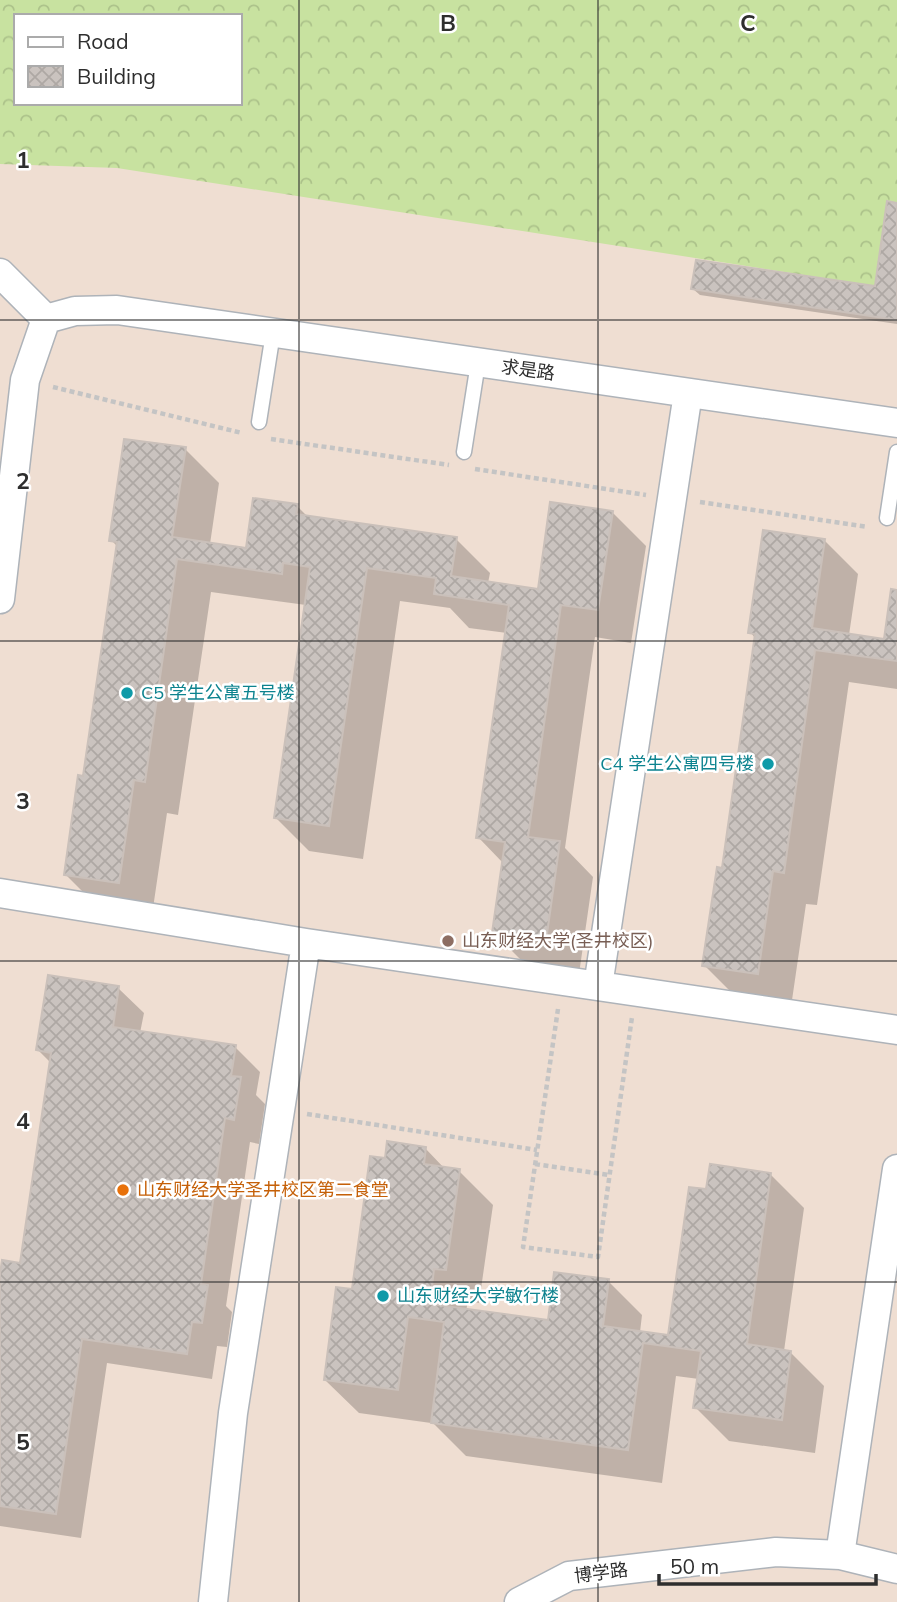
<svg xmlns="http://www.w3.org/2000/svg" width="897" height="1602" font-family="Mulish,'Noto Sans SC',sans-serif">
<defs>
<pattern id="forest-crowns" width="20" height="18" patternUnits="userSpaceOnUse" patternTransform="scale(1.75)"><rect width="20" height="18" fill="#c8e2a0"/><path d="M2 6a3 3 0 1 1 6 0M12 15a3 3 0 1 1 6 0" fill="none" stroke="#acc28a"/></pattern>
<pattern id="building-cross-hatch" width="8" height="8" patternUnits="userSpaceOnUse" patternTransform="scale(1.75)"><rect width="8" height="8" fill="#cac3bf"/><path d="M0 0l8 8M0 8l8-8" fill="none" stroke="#aea8a4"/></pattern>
</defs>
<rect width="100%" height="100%" fill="#eee5e1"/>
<path fill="#efded2" d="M0 161 117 168 897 192V1602H0Z"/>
<path fill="url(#forest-crowns)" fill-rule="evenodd" d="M0 0H897V203L887 202 875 286 117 168 0 164ZM16 16H240V103H16Z"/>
<path fill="#0003" d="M897 205V324L700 295 693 289 876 288Z
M185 449 219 483 210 544 247 550 297 506 309 518 456 539 490 573 488 583 540 591 612 512 646 546 631 643 595 637 565 848 593 877 579 974 528 967 494 933 504 864 478 837 507 633 469 628 450 608 400 601 363 859 309 851 276 818 306 605 211 592 178 815 167 813 152 915 99 908 65 874 85 778 118 547 111 540Z
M824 540 858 574 849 635 886 641 897 591V689L849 682 817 905 806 904 791 1007 738 999 704 965 723 869 756 639 750 632Z
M118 988 144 1013 140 1033 235 1047 260 1072 256 1095 265 1104 259 1144 250 1142 226 1306 232 1312 227 1347 217 1346 212 1379 107 1363 81 1538 0 1526V1286L22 1265 51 1063 38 1050Z
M425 1148 445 1169 459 1171 493 1205 479 1303 468 1301 466 1311 549 1322 608 1281 642 1315 640 1332 670 1336 708 1191 770 1174 804 1208 784 1351 790 1352 824 1386 815 1453 729 1441 695 1407 699 1379 676 1376 662 1483 466 1456 431 1421V1423L359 1413 325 1380 354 1291 386 1160Z"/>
<path fill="url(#building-cross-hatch)" stroke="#cac0ba" stroke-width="2" d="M887 201 897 203V320L691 289 696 260 875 286Z
M124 439 186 447 172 537 246 548 253 498 298 504 296 514 457 537 451 576 538 589 550 502 613 511 598 610 561 605 528 837 560 841 546 941 492 933 505 842 476 838 509 605 434 594 436 578 367 568 329 826 274 818 310 567 283 563 282 574 177 559 145 782 134 780 119 883 64 875 78 775 83 776 117 542 109 541Z
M763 530 825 539 812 628 884 639 891 589 897 590V661L815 650 784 873 773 871 758 974 702 966 717 867 722 868 755 634 748 633Z
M48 975 119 986 113 1027 236 1045 231 1076 241 1077 234 1120 225 1118 201 1284 208 1285 202 1323 192 1322 187 1354 82 1339 56 1514 0 1506V1274L2 1260 20 1263 51 1053 36 1050Z
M387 1141 426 1147 424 1164 460 1169 446 1270 434 1269 430 1304 548 1320 554 1272 609 1279 603 1326 668 1335 689 1187 706 1189 710 1164 771 1173 747 1344 791 1351 782 1420 693 1408 701 1351 643 1343 628 1450 431 1423 444 1322 408 1317 398 1390 324 1380 336 1287 352 1289 370 1156 385 1158Z"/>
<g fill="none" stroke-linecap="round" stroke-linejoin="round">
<g stroke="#aeb3b9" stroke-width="17">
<path id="lane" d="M259 422 273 333
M464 452 478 363
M887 518 897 452"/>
</g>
<g stroke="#aeb3b9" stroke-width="31">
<path id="street" d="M0 273 46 319
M0 599 25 380 46 319 75 311 117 310 897 423
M0 893 306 943 897 1030
M598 986 688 393
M840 1555 897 1169
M213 1602 233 1413 306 943
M519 1602 569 1576 776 1552 840 1555 897 1569"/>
</g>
<path stroke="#c4c4c4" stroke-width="4.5" stroke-dasharray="5 3.5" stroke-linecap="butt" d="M53 387 242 433
M271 439 449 465
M475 469 646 495
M700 502 868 527
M558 1009 523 1247 598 1257 632 1017
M307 1114 537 1150
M535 1164 609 1175"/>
<use href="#lane" stroke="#fff" stroke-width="14"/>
<use href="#street" stroke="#fff" stroke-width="28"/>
</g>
<path fill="none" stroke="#2e2e2e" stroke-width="2" stroke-opacity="0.55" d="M299 0V1602M598 0V1602M0 320H897M0 641H897M0 961H897M0 1282H897"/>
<g fill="#0f9aa8" stroke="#fff" stroke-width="2.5">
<circle cx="127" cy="693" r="7"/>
<circle cx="768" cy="764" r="7"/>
<circle cx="383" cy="1296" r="7"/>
</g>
<circle fill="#8d6e63" stroke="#fff" stroke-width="2.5" cx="448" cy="941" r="7"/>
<circle fill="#e8710a" stroke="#fff" stroke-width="2.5" cx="123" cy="1190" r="7"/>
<g text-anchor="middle" stroke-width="5" stroke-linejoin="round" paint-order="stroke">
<g font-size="18" fill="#2e2e2e" stroke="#fff">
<text transform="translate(528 370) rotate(8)" y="6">求是路</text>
<text transform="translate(601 1573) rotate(-7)" y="6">博学路</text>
</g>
<g font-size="18" fill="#0d838f" stroke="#fff" text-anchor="start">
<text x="141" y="699">C5 学生公寓五号楼</text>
<text x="754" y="770" text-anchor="end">C4 学生公寓四号楼</text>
<text x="397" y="1302">山东财经大学敏行楼</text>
</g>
<g font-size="18" fill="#785e54" stroke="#fff" text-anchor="start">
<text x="462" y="947">山东财经大学(圣井校区)</text>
</g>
<g font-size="18" fill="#c56008" stroke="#fff" text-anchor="start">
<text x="137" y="1196">山东财经大学圣井校区第二食堂</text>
</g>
</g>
<g font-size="23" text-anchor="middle" font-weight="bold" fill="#2e2e2e" stroke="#fff" stroke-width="5" stroke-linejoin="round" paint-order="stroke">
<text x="448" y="31">B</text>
<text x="748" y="31">C</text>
<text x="23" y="168">1</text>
<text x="23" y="489">2</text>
<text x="23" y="809">3</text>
<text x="23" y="1129">4</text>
<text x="23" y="1450">5</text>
</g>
<rect x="14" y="14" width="228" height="91" fill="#ffffff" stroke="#ababab" stroke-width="2"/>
<rect x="28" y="37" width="35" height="10" fill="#ffffff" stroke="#ababab" stroke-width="2"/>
<text x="77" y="49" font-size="21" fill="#2e2e2e">Road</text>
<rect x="28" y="66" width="35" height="21" fill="url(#building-cross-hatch)" stroke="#ababab" stroke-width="2"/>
<text x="77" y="84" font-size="21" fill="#2e2e2e">Building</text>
<path d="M659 1574v10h217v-10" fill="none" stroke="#2e2e2e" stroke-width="3.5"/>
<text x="670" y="1574" font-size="21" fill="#2e2e2e" stroke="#ffffff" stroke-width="5" paint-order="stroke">50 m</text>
</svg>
